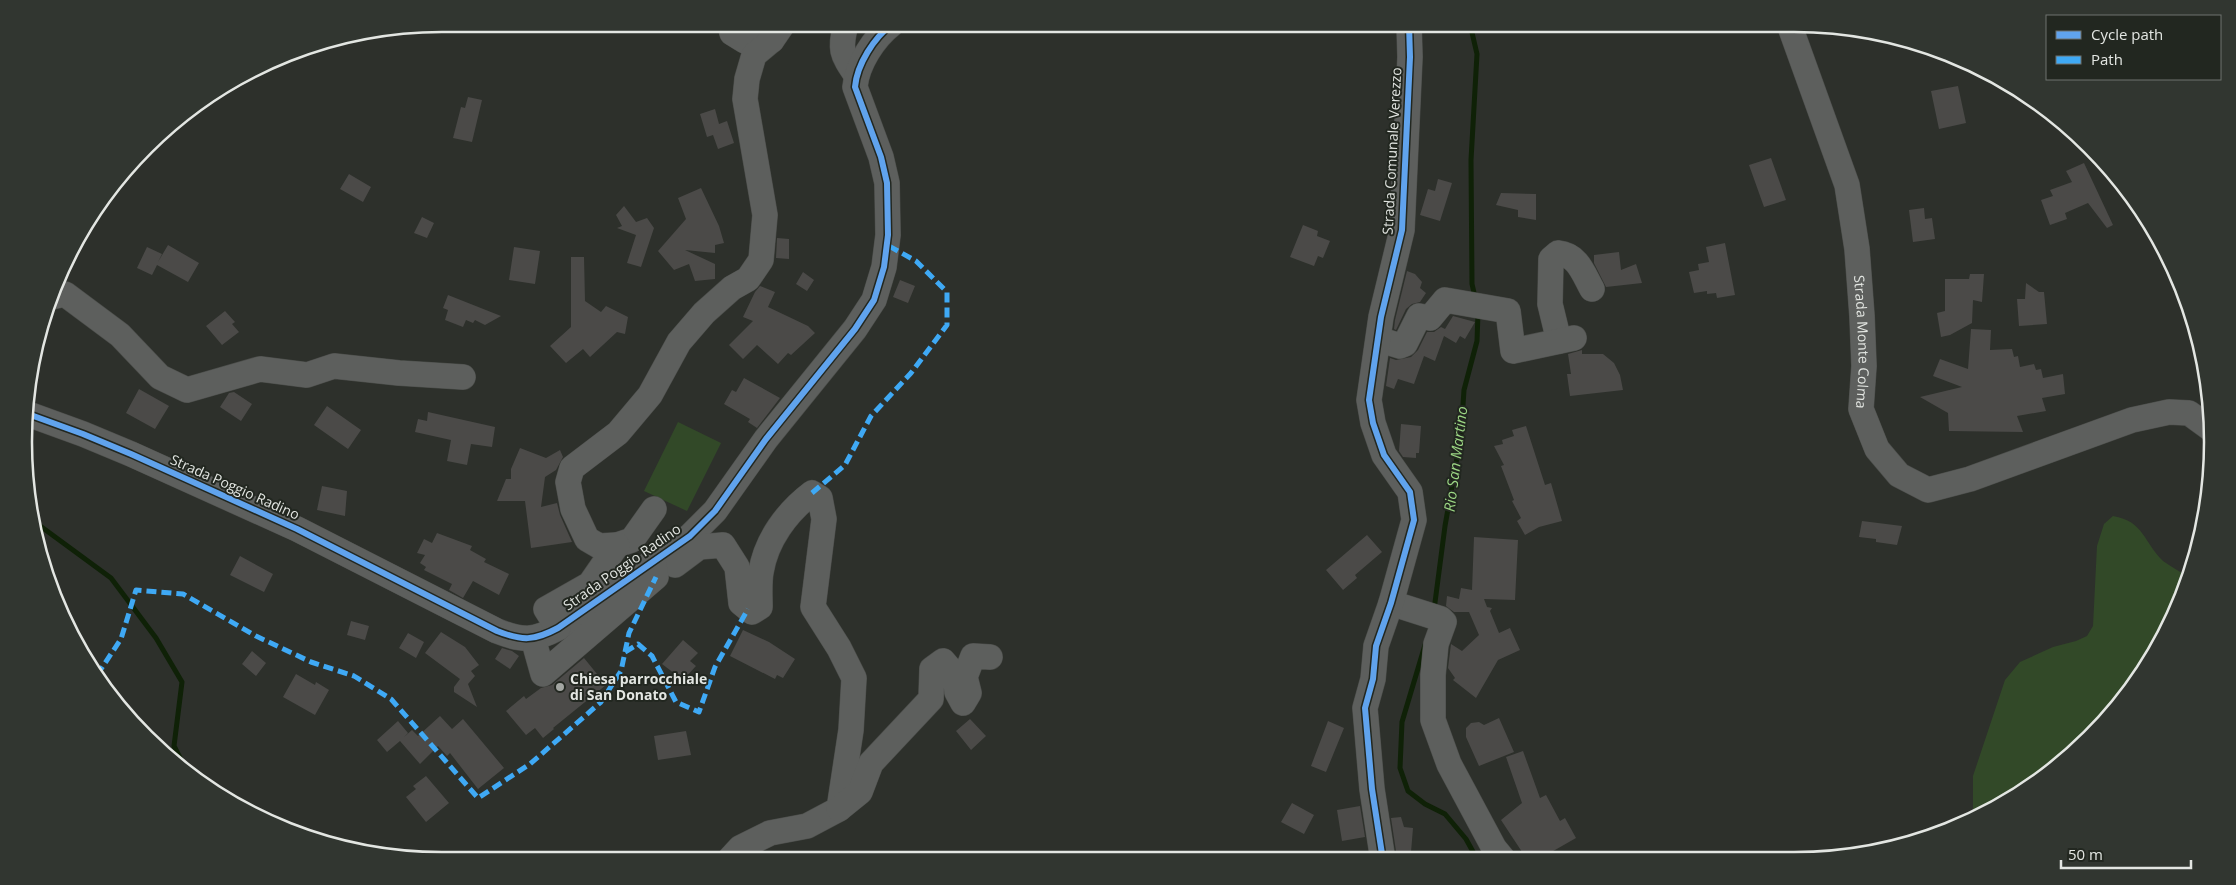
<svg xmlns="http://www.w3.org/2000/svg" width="2236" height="885" font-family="'Open Sans',sans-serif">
<rect width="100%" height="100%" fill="#2d302b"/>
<path fill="#324928" d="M678 422 721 443 687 511 644 491Z
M2113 516C2144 521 2144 543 2163 561 2171 567 2181 572 2190 578L2142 675 2069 758 1976 815 1973 809V776L2005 680 2020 662 2053 647 2076 641 2087 636 2093 626 2097 546 2104 524Z"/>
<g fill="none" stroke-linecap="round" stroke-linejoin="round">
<path stroke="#0f2107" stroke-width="5" d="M1470 24 1477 54 1471 160 1472 284 1475 297
M32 520 111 578 156 638 182 682 174 746 189 775
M1434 610 1445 526 1461 435 1464 390 1477 341 1478 313
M1425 645 1402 722 1400 768 1408 791 1425 804 1445 814 1466 839 1477 859"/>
</g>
<path fill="#4b4a48" d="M1958 86 1966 123 1939 129 1931 91Z
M468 97 482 100 472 142 453 138 461 107 465 108Z
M715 109 719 124 727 121 734 143 718 149 713 135 707 137 700 114Z
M1771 158 1786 200 1764 207 1749 165Z
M2084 163 2113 225 2107 228 2088 203 2065 213 2067 219 2050 225 2041 200 2053 196 2050 190 2072 182 2066 171Z
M349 174 371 187 363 202 340 189Z
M1438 179 1452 183 1440 221 1420 215 1428 189 1435 191Z
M701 188 719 226 724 243 715 245V253L685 250 715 264V279L695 281 689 264 674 270 658 251 686 219 678 198Z
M1501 193 1536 194V220L1518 217V210L1496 205Z
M624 206 636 222 647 218 654 228 641 267 627 263 636 235 617 228 622 226 616 215Z
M1924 208 1925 219 1932 218 1935 239 1913 242 1909 210Z
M422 217 434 223 427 238 414 233Z
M1303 225 1318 231 1317 236 1330 241 1323 258 1318 256 1314 266 1290 257Z
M777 238 789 239V259L776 258Z
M1725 243 1735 295 1717 298 1716 293 1707 294V291L1694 293 1689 272 1699 270 1698 264 1709 262 1706 247Z
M168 245 199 263 188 282 157 265 152 275 137 268 147 247 162 254 158 262Z
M514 247 540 251 535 284 509 280Z
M1619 252 1621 270 1636 264 1642 283 1606 287 1594 263V255Z
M571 257H584L585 301 601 312 606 306 628 317 625 334 617 332 590 357 583 349 566 363 550 346 571 327Z
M1407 271 1415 274 1422 282 1420 288 1426 293 1420 302 1412 304 1406 309 1396 330 1394 329 1395 320Z
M803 272 814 280 807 291 796 284Z
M1970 274H1984L1982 302 1973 300 1972 323 1950 335 1941 337 1937 313 1945 311V279H1969Z
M900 280 915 286 908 303 893 297Z
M2026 283 2039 292H2044L2047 324 2019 326 2017 299H2025Z
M760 286 775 292 768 307 808 326 815 333 791 355 788 353 778 364 757 345 743 359 729 345 753 321 743 317 755 292Z
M448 295 501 316 485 325 475 320 473 323 466 320 463 327 445 320 448 310 443 308Z
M225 311 235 322 232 324 239 332 222 345 206 326Z
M1453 316 1475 322 1465 339 1460 336 1456 343 1444 336 1435 361 1424 356 1414 384 1398 379 1394 389 1386 386 1390 358 1396 360 1411 357 1418 350 1427 332H1434L1441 327 1445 329Z
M1971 329 1991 330 1990 350 2012 349 2014 357 2018 356 2020 367 2034 364 2036 370 2041 369 2043 378 2063 374 2065 394 2042 398 2046 411 2017 416 2023 432 1949 431 1948 413 1920 397 1962 387 1933 376 1940 359 1968 369Z
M1582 350V354H1603L1614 363 1620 375 1623 390 1570 396 1567 374H1571L1568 354Z
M744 378 780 398 757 428 748 422 750 419 724 404 732 390 736 392Z
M139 389 169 406 155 429 126 413Z
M234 392 252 404 241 421 220 407 229 393Z
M327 406 361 430 348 449 314 425Z
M428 412 495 427 492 447 471 444 467 465 447 461 451 440 415 432 418 419 427 421Z
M1401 424 1421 426 1419 453H1416V458L1403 457 1399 451Z
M1526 426 1545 485 1551 483 1562 521 1539 527 1525 535 1517 521 1521 518 1512 501 1514 500 1501 466 1504 465 1494 446 1503 444 1502 440 1514 436 1512 430Z
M520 448 546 458 560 450 563 457 556 470 545 477 541 507 557 503 560 515 572 542 531 548 525 501H497L506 479H511V469Z
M322 486 347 491 345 516 317 510Z
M1862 521 1902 526 1897 545 1876 542V539L1859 537Z
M437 533 472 546 470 550 486 559 484 562 509 574 499 595 473 581 463 598 449 590 452 584 424 570 426 567 420 563 425 555 417 553 424 539 432 543Z
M1367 535 1382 552 1355 575 1357 578 1343 590 1326 570Z
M1474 537 1518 540 1515 600 1484 599 1487 607 1492 608 1490 611 1499 633 1510 628 1520 650 1498 660 1476 698 1453 680 1455 678 1448 668 1451 644 1462 651 1479 635 1469 612H1454L1446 606 1447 596 1459 599 1461 588 1472 590Z
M240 556 273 574 264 592 230 575Z
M351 621 369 626 365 640 347 635Z
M743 630 769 642 795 659 783 678 777 675 775 679 730 656Z
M441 632 465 647 479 665 471 671 475 676 468 684 477 707 454 692V687L460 679 425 653Z
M408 633 424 642 416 658 399 648Z
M683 640 698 653 690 661 696 666 683 680 662 664Z
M502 648 512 651 519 656 510 669 495 659Z
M252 651 266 663 256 676 242 664Z
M584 658 606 685 553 728 554 729 543 738 535 728 526 735 506 711 524 696 526 699 541 688 552 685Z
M296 674 315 685 316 682 329 690 315 715 283 697Z
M440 716 452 729 463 719 504 768 478 789 450 753 447 756 438 746 420 764 400 741 387 752 377 740 398 721 408 733 404 737 412 730 418 736Z
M1499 718 1514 752 1479 766 1466 737V728L1471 723 1479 722 1484 725Z
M970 719 986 736 971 750 956 731Z
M1328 721 1344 728 1326 772 1311 766Z
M686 731 691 755 658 760 654 736Z
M1523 751 1540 798 1546 795 1560 821 1565 818 1576 838 1548 854 1550 858H1526L1501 820 1522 803 1506 757Z
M426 776 449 803 426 822 406 797 416 789 413 786Z
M1292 803 1314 815 1304 834 1281 822Z
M1360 806 1365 837 1342 841 1337 810Z
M1401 817 1404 827 1413 828 1411 852 1396 851 1391 818Z"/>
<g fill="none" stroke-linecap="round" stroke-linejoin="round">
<g stroke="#4b4d4a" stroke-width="26">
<g id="minor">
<path d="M730 24 732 33 745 41 765 34 772 40"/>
<path d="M846 24C839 50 842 54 856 75"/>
<path id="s1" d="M1789 24 1847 185 1857 249 1862 316 1864 366 1861 409 1877 449 1899 475 1928 490 1970 479 2132 420 2169 412 2189 413 2211 429"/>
<path d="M51 297 65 294 120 335 160 377 187 390 260 369 307 375 334 366 399 373 463 377"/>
<path d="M1559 341 1550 304 1551 259 1558 253C1578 255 1583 273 1592 289"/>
<path d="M1377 349 1384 341 1400 346 1405 344 1419 316 1430 318 1445 300 1508 311 1513 351 1574 338"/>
<path d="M28 414 83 434 131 454 297 529 497 631C522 641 534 641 558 628L690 536 715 511 766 439 855 329 874 300 884 267 888 235 887 183 881 157 855 87C857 64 874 38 892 24"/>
<path d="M617 545 632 540 654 509"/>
<path d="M675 565 699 547 723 545 737 567 741 603 752 612 760 607C760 596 759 583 761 572 766 540 787 512 812 493L820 498 824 519 813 607 839 648 854 678 851 730 839 809 807 826 770 833 740 848 728 861"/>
<path d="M1391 603 1441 619 1444 622 1436 644 1433 675V720L1449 764 1494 848 1503 859"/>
<path d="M558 628 546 609 590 584 617 545 599 546 587 539 573 509 568 482 572 468 618 433 650 395 679 342 704 313 732 288 748 279 761 260 765 215 745 99 747 79 754 55 772 40 783 24"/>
<path d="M536 649 543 674 656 577 653 560"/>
<path d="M839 809 860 792 871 763 931 699 932 669 943 661 955 675 957 692 963 703 969 693 965 677 973 656 990 657"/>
<path d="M1380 859 1382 854 1372 789 1365 708 1373 679 1376 646 1391 603 1414 520 1410 492 1384 455 1373 423 1369 400 1381 317 1402 230 1410 57 1409 24"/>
</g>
</g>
<use href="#minor" stroke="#5d5f5d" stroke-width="25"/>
<path stroke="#3fa9f5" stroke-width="5" stroke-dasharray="10 5" stroke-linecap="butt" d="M812 493 845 465 871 416 911 373 947 325V292L916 261 887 245
M625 652 638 644 652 656 676 702 699 712 715 667 748 609
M97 675 121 639 136 590 183 594 256 636 311 662 354 676 391 699 478 798 530 764 601 702 621 671 629 633 656 577"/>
<g stroke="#222720" stroke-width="9">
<path id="cycleway" d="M28 414 83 434 131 454 297 529 497 631C522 641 534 641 558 628L690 536 715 511 766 439 855 329 874 300 884 267 888 235 887 183 881 157 855 87C857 64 874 38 892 24
M1380 859 1382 854 1372 789 1365 708 1373 679 1376 646 1391 603 1414 520 1410 492 1384 455 1373 423 1369 400 1381 317 1402 230 1410 57 1409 24"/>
</g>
<use href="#cycleway" stroke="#60a3ed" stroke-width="6"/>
</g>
<circle fill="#a3a6a2" stroke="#222720" stroke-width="2" cx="560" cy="687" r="5"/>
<g text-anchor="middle" stroke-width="4" stroke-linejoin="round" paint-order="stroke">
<g font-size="14" fill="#e3e6e2" stroke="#222720">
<text transform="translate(1392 151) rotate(-87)" y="5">Strada Comunale Verezzo</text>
<text dy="5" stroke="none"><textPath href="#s1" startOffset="329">Strada Monte Colma</textPath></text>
<text transform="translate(235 487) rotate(24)" y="5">Strada Poggio Radino</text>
<text transform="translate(622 567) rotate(-35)" y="5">Strada Poggio Radino</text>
</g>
<g font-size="14" font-weight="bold" fill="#e3e6e2" stroke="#222720" text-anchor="start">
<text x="570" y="684">Chiesa parrocchiale<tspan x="570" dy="16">di San Donato</tspan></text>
</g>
<g font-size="15" font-style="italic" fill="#9cd684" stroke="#222720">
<text transform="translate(1456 459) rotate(-83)" y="5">Rio San Martino</text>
</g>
</g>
<path d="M0 0H2236V885H0ZM442 32H1794A410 410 0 0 1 2204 442V442A410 410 0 0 1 1794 852H442A410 410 0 0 1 32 442V442A410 410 0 0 1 442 32Z" fill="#313630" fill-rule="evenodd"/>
<path fill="none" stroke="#e3e6e2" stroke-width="2.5" d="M442 32H1794A410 410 0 0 1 2204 442V442A410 410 0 0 1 1794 852H442A410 410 0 0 1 32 442V442A410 410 0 0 1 442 32Z"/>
<rect x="2046" y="15" width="175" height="65" fill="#222720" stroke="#6f736e"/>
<rect x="2056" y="31" width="25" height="8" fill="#60a3ed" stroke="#6f736e"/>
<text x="2091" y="40" font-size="15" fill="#e3e6e2">Cycle path</text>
<rect x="2056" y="56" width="25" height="8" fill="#3fa9f5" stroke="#6f736e"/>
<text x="2091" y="65" font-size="15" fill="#e3e6e2">Path</text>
<path d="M2061 860v8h130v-8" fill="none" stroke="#e3e6e2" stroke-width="2.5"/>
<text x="2068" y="860" font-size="15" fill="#e3e6e2" stroke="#222720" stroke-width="4" paint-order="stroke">50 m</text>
</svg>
